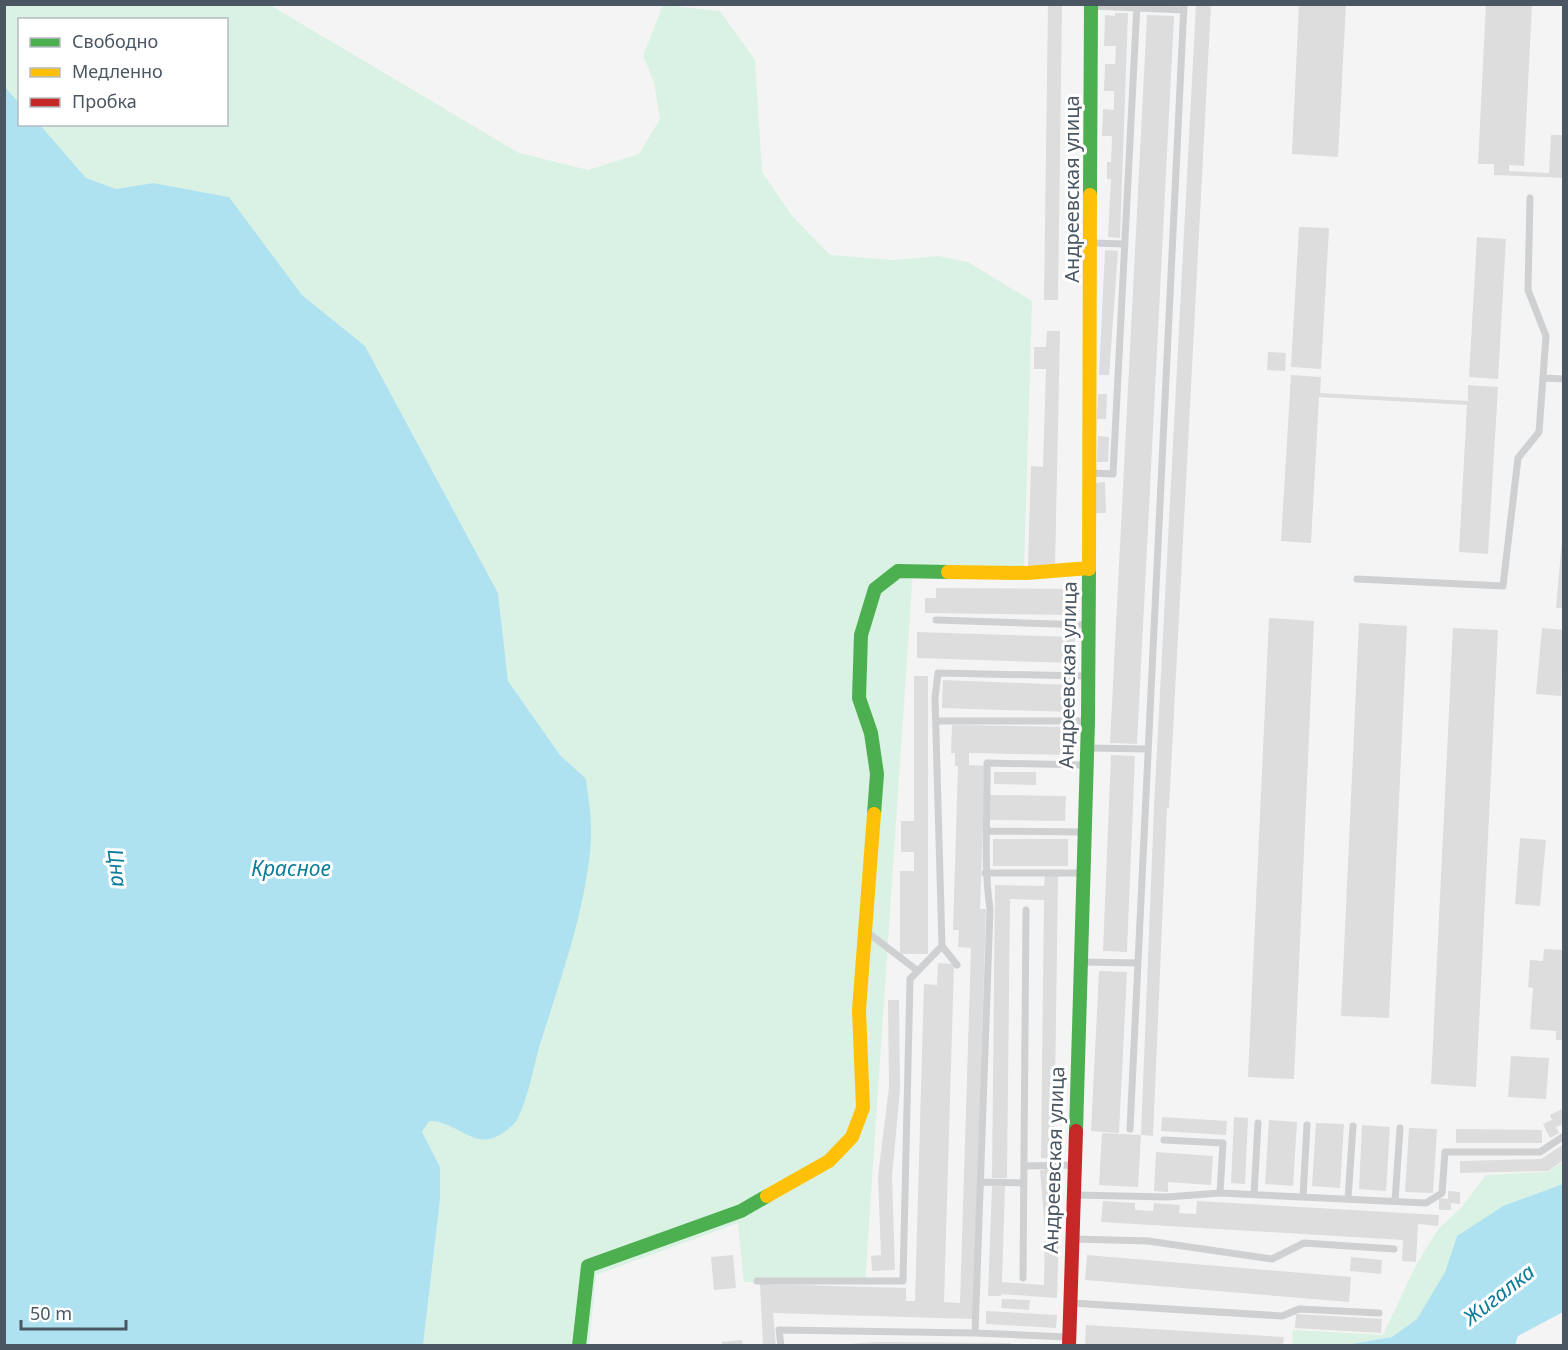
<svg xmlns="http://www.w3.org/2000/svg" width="1568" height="1350" font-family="'Noto Sans',sans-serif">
<rect width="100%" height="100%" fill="#f4f4f4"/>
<path fill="#d9f2e3" d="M5 5H270L519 153 588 170 639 154 660 119 654 82 643 56 663 5 720 11 755 60 762 172 792 216 830 255 894 260 938 256 968 262 1032 301 1024 569 913 570 865 1284 744 1282 738 1223 596 1275 589 1345H423L440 1200V1167L422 1132 429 1121C447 1121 457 1128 471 1138L517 1120 566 963 583 890 591 830 586 780 560 755 508 681 498 593 365 346 302 295 229 197 153 183 116 189 86 178 40 125 226 124V20H20L19 103 5 87Z
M1563 1162V1184L1503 1206 1457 1236 1445 1272 1418 1319 1392 1337 1346 1345 1292 1346 1293 1330 1383 1335 1416 1265 1439 1228 1461 1208 1486 1175 1548 1172Z"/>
<path fill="#aee2f0" d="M5 87 19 103 20 124 40 125 86 178 116 189 153 183 229 197 302 295 365 346 498 593 508 681 560 755 586 779C588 796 591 813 591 830 591 896 559 984 539 1048 533 1070 528 1097 518 1118 515 1125 500 1136 493 1138 470 1146 456 1121 429 1121L422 1132 440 1167V1200L423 1345H5Z
M1563 1184V1312L1518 1336 1515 1345H1346L1392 1337 1417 1319 1445 1272 1457 1236 1503 1206Z"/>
<path fill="#ddddde" d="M1048 4H1062L1058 300H1044Z
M1196 4H1211L1169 808H1167L1153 1136 1141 1135 1154 807Z
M1299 4H1346L1338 157 1292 154Z
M1486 4H1532L1524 166 1509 165V171L1549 173 1551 135H1564V178L1494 175V164H1478Z
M1115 13H1128L1120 238 1108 237 1111 179H1107V162H1111L1112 136H1102L1103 109 1114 110V91H1104L1105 64H1115L1116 46H1104L1105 15 1115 16Z
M1147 15 1174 16 1137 744 1110 743Z
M1299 227 1329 228 1321 369 1291 367Z
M1477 237 1506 239 1498 379 1469 377Z
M1105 250 1118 251 1109 375H1099Z
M1047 331H1060L1055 567 1028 566 1031 466 1043 467 1046 369H1034V347H1046Z
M1268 352 1286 353 1285 371 1267 370Z
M1291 375 1321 377 1320 393 1468 401V385L1498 387 1488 554 1459 552 1467 405 1319 397 1311 543 1281 541Z
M1098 394H1107L1106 419H1097Z
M1098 436 1109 437 1108 462H1097Z
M1105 482 1106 513H1095L1094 483Z
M1562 540H1564V608H1556Z
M936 588 1075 589V615L925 613V598H936Z
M1269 618 1314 621 1294 1079 1248 1077Z
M1359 623 1407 626 1389 1018 1341 1016Z
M1453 628 1498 630 1476 1087 1431 1084Z
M1542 628 1564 630 1561 696 1536 694Z
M917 632 1075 637 1074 663 917 658Z
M914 676H928V954H900V871H914V852H901V821H914Z
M943 680 1071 685 1070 712 942 708Z
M952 725 1075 727 1074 755 969 753V765L985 766 980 909H986L973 1319 773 1313 776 1346H763L760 1284 906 1288V1301H915L924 984 937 985 938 963 954 964 944 1302 960 1303 971 948 958 947 959 930H953L958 766H955V753H951Z
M1111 755 1135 756 1127 952 1103 951Z
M994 772H1036V785L994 784Z
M990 795 1066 796 1065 821 990 820Z
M1520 838 1546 840 1540 906 1515 904Z
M993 839H1068V866H993Z
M1045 876H1058L1054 1159 1041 1158 1044 900 1010 899 1007 1178H992L995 885 1044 886Z
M1544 949 1564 950V1040H1556V1031L1530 1029 1533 988 1528 987 1530 960 1543 961Z
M1099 971 1127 972 1119 1133 1091 1131Z
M888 1000H899L900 1090 892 1176 895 1270 872 1271 871 1256 881 1255 878 1176 889 1088Z
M1511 1056 1549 1058 1546 1099 1508 1097Z
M1564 1108V1124L1556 1127 1559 1133 1550 1138 1543 1124 1552 1120 1550 1115Z
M1162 1117 1227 1121 1226 1135 1161 1131Z
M1234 1117 1248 1118 1245 1184 1231 1183Z
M1269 1120 1297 1122 1293 1186 1265 1184Z
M1316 1123 1344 1124 1340 1188 1312 1186Z
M1362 1125 1390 1127 1386 1191 1359 1189Z
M1409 1128 1437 1129 1433 1193 1405 1192Z
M1456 1129 1542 1130V1143H1456Z
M1102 1133 1141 1135 1138 1187 1099 1185Z
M1564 1144V1160L1548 1171 1460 1173V1161L1541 1159Z
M1156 1152 1213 1156 1211 1185 1168 1182V1192L1154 1191Z
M1053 1168 1059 1230 1057 1298 1001 1294V1296H988L992 1186H1005L1002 1282 1044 1285 1045 1231 1040 1170Z
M1448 1191 1460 1192V1204L1451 1203V1210H1439V1198L1448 1199Z
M1103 1201 1135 1203V1210L1153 1211 1154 1203 1180 1205 1179 1213 1196 1214 1197 1201 1439 1215 1438 1226 1418 1224 1416 1262 1402 1261 1403 1240 1101 1222Z
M733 1255 736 1288 714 1290 711 1257Z
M1087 1255 1351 1277 1349 1302 1085 1280Z
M1351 1257 1382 1260 1381 1274 1350 1271Z
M1002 1299 1030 1300 1029 1310 1001 1308Z
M986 1311 1057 1315 1056 1328 986 1324Z
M1296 1314 1382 1319 1381 1333 1295 1328Z
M1086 1325 1284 1337 1283 1346H1085Z
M742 1340 743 1346H722V1342Z
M878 1342 1011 1343V1346H816Z"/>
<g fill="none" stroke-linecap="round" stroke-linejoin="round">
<path stroke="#ced0d2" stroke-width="7" d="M1093 6 1184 10
M1092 243 1125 244
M1543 378 1564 379
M1091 473 1113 474 1137 4
M1357 579 1503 586 1518 458 1539 432 1546 336 1528 290 1530 198
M936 620 1087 625
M936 721H1085
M1088 748 1148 749
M988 831 1082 832
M985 873H1081
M867 932 918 971
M1083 962 1138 963
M957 965 942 946 935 698 938 673 1085 676
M1130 1129 1184 4
M1164 1140 1223 1143 1220 1193
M1024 1166 1073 1165
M982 1182 1024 1183
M1076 1195 1167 1197 1220 1193 1426 1203 1442 1193 1445 1152H1540L1564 1136
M1254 1195 1258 1123
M1303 1197 1307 1125
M1348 1199 1353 1126
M1395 1201 1400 1128
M1075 1239 1148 1241 1272 1259 1304 1243 1394 1249
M1023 1278 1026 910
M757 1281H903L910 979 942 946
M1072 1303 1282 1316 1299 1309 1379 1313
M1067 1337 975 1333 990 909C983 861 988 812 987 763L1085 765
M781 1346 779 1330 975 1333"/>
<path stroke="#4caf50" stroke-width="14" d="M1090 195 1091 4
M874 814 877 774 871 733 859 698 861 635 875 589 898 571 948 572
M1076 1131 1088 721 1089 569
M579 1346 588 1266 741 1211 767 1196"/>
<path stroke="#ffc107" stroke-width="14" d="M1089 569 1090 195
M948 572 1027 573 1089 568
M767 1196 829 1161 852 1137 863 1108 859 1010 874 814"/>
<path stroke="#c62828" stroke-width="14" d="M1069 1346 1076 1131"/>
</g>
<g text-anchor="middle" stroke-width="6" stroke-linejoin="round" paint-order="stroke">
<g font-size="20" fill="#4a5661" stroke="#fff">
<text transform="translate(1072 189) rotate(-90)" y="7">Андреевская улица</text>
<text transform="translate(1068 675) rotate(-89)" y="7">Андреевская улица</text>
<text transform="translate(1054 1160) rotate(-88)" y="7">Андреевская улица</text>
</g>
<g font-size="21" font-style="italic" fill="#0c7c9b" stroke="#fff">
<text transform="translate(117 868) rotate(82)" y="7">Цна</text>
<text x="291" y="876">Красное</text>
<text transform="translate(1499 1295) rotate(-38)" y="7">Жигалка</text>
</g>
</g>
<rect width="1568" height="1350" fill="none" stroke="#4a5661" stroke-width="12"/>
<rect x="18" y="18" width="210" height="108" fill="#ffffff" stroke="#b7bbc0" stroke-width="1.5"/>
<rect x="30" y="38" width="30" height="9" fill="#4caf50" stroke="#b7bbc0" stroke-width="1.5"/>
<text x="72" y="48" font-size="18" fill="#4a5661">Свободно</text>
<rect x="30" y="68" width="30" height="9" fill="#ffc107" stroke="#b7bbc0" stroke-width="1.5"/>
<text x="72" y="78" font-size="18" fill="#4a5661">Медленно</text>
<rect x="30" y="98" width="30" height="9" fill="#c62828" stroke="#b7bbc0" stroke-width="1.5"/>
<text x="72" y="108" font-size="18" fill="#4a5661">Пробка</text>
<path d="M21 1320v9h105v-9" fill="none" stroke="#4a5661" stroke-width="3"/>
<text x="30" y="1320" font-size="18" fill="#4a5661" stroke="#ffffff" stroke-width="4.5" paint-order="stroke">50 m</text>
</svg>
